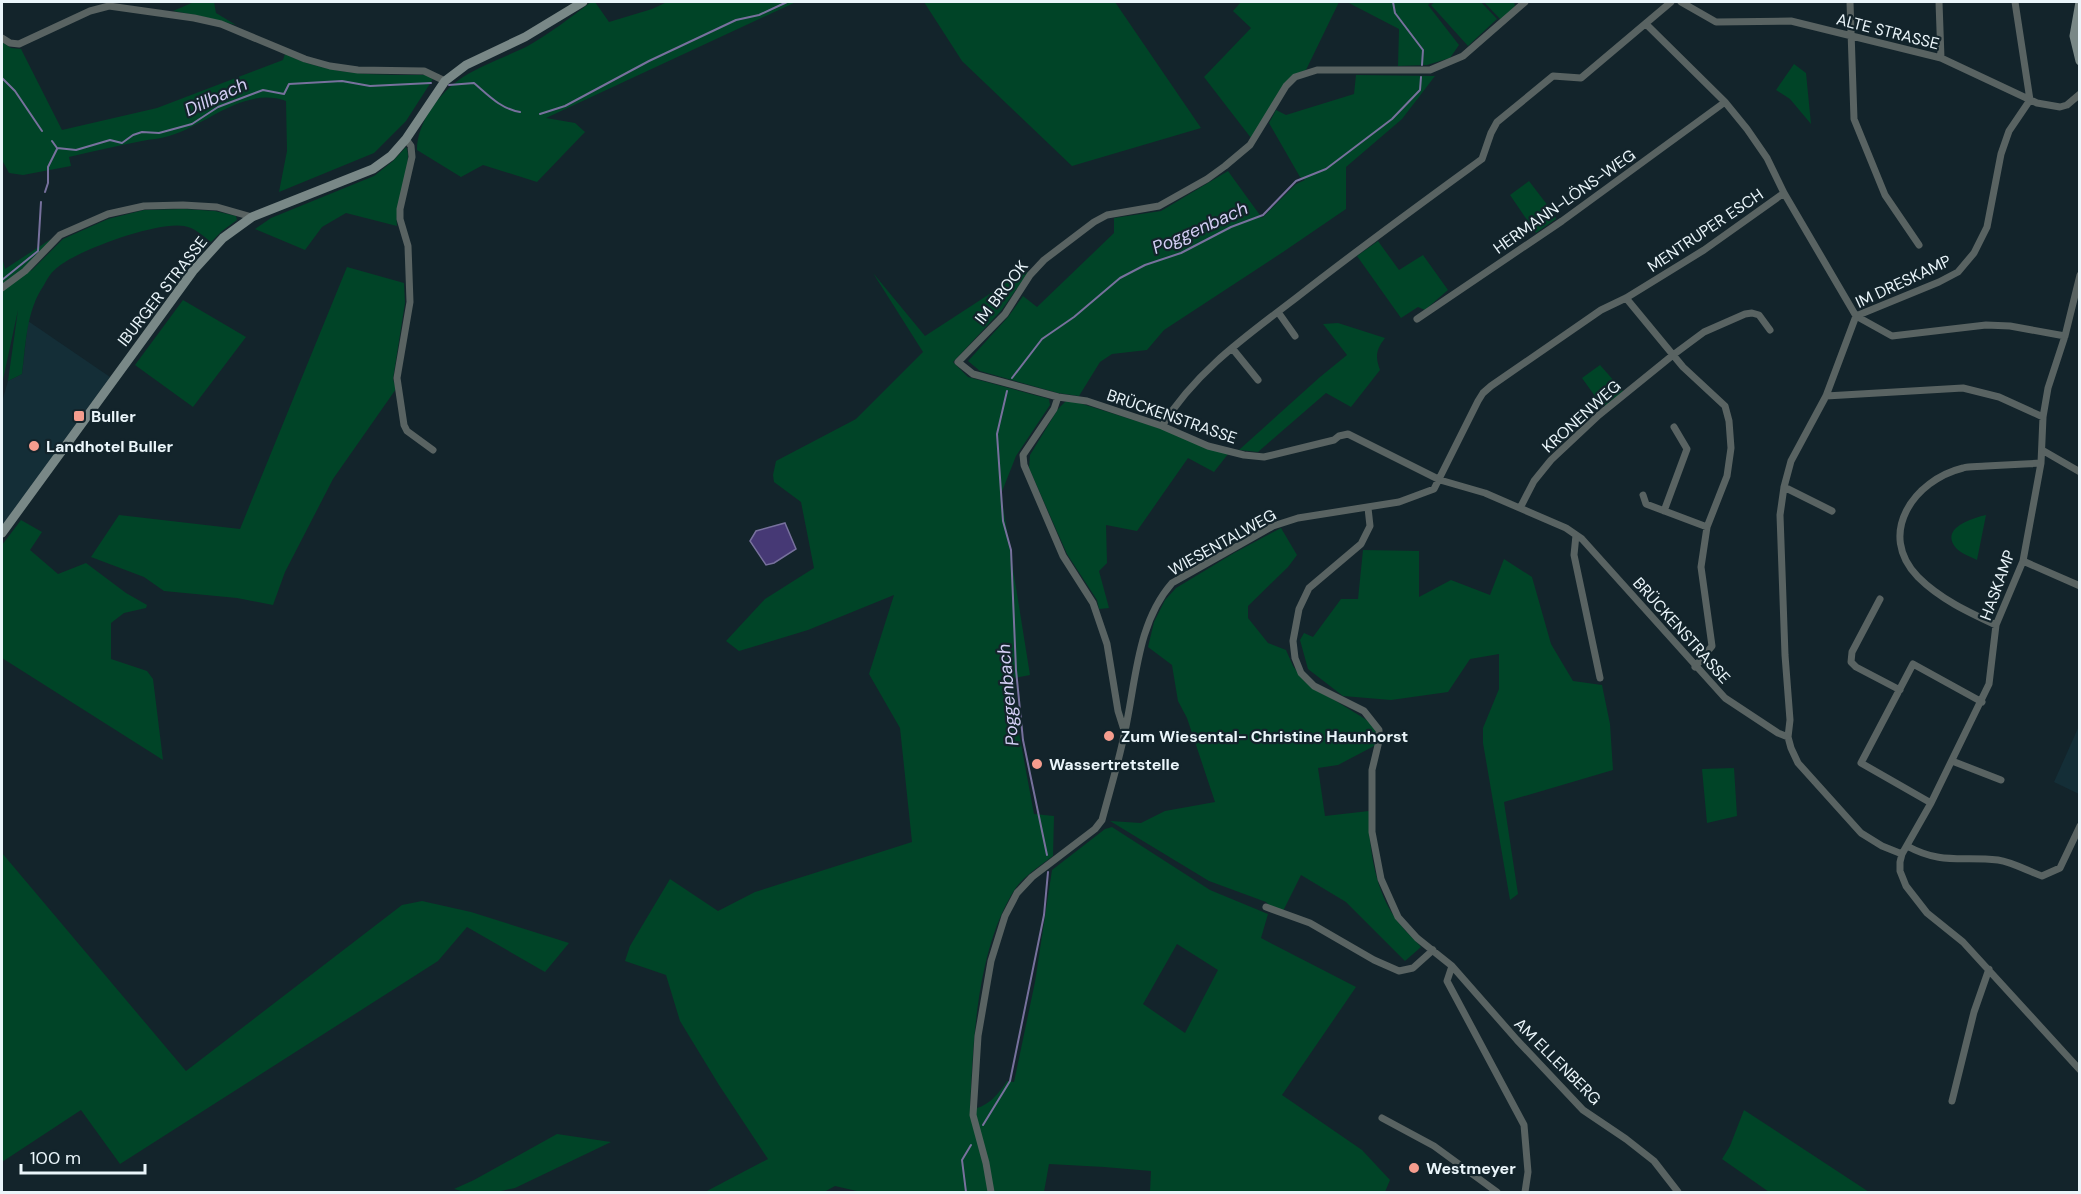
<svg xmlns="http://www.w3.org/2000/svg" width="2081" height="1194" font-family="'DM Sans',sans-serif">
<rect width="100%" height="100%" fill="#13242b"/>
<path fill="#142e37" d="M28 321 110 377 2 526V402L8 381 22 374Z
M2079 726V794L2054 782Z"/>
<path fill="#004427" fill-rule="evenodd" d="M194 2H214L216 13 236 25 196 15 173 11Z
M591 2H595L609 22 652 9 667 2H796L546 118 575 123 585 132 537 182 483 165 461 177 417 150C417 122 440 92 463 77 482 65 505 57 526 47 549 34 570 18 591 2Z
M924 2H1115L1201 128 1072 166 962 61Z
M1241 2H1339L1306 70 1294 75 1251 138 1204 77 1251 28 1233 11Z
M1347 2H1431L1428 5 1459 45 1450 58 1427 65 1398 66 1399 29Z
M1435 2H1481L1497 19 1468 46 1431 5Z
M1484 2H1514L1515 6 1501 20Z
M2 42 11 48 21 49 62 130 157 108 283 60 285 54C330 76 377 75 426 75L433 79 406 121 374 153 279 192 287 151 286 101C244 86 207 125 169 136 160 139 151 139 142 141 117 146 93 151 69 157L71 166 23 175 9 173 2 160Z
M1794 64 1806 73 1811 124 1790 99 1776 90Z
M1356 75 1435 76 1402 119 1346 167V209L1283 252 1164 330 1147 350 1112 354 1100 362 1079 396 1058 393 980 371 968 361 1008 317 1023 296 1037 307 1114 233V218L1161 211 1228 171 1262 218 1296 184 1305 180 1300 177 1269 123 1276 110 1286 115 1354 94Z
M406 147C414 160 394 205 397 226L346 213 322 227 305 250 255 229 271 218 374 176 393 161Z
M1529 181 1555 215 1556 219 1536 233 1510 195Z
M184 209 215 211 236 216 237 220 222 231 211 242C202 235 195 228 184 226 158 221 78 250 58 267 52 271 47 279 44 285 26 311 26 344 22 374L8 381 18 310 2 384V257L5 269 51 239 30 264 31 271 63 239 108 219 144 210Z
M1378 241 1399 270 1423 255 1448 290 1425 310 1418 307 1401 318 1357 256Z
M347 267 404 283 405 303 393 379 396 389 333 479 285 572 273 605 237 598 164 591 144 577 91 557 119 515 240 529Z
M1025 271 1028 273 1001 311 953 362 968 377 1049 399 1050 405 1016 456 1001 494 1030 675 1009 679 1034 814 1054 816 1053 856C1040 866 1024 876 1015 889 977 948 973 1041 970 1109 986 1109 999 1094 1007 1081L1014 1082 1035 982 1052 870 1105 829 1112 827 1210 890 1268 914 1261 938 1356 987 1282 1095 1362 1150 1390 1180 1385 1192H1150L1151 1171 1104 1167 1049 1164 1044 1192H861L835 1186 824 1192H705L768 1159 719 1085 680 1021 666 975 625 961 630 946 670 879 718 911 755 892 912 842 900 728 869 674 894 595 808 630 739 651 726 641 765 599 814 568 801 502 774 482 773 475 776 461 856 419 923 352 873 273 925 336ZM1177 944 1218 970 1185 1033 1143 1004Z
M183 300 246 337 193 407 135 365Z
M1338 323 1385 338C1376 350 1375 356 1380 370L1351 407 1326 393 1258 452 1239 450 1320 377 1347 355 1323 324Z
M1600 365 1623 391 1607 406H1602L1582 378Z
M1066 401H1073L1168 431 1228 454 1214 472 1188 458 1137 531 1106 525 1107 563 1099 571 1109 608 1099 609 1097 600 1067 554 1029 468 1030 455 1058 409Z
M1986 515 1977 560C1971 557 1960 553 1956 548 1939 528 1973 518 1986 515Z
M21 520 42 532 30 550 58 574 86 563 126 593 147 605 146 608 124 613 111 623V659L147 671 153 679 163 760 2 658V545Z
M1281 528 1297 555 1288 567 1248 606V618L1268 643 1286 650 1293 666 1305 682 1370 722 1376 732V745L1338 765 1318 768 1325 816 1369 811C1368 845 1375 891 1396 919 1403 929 1413 938 1421 947L1405 961 1346 902 1301 875 1283 911 1271 907 1266 902 1209 881 1110 821 1141 823 1165 811 1215 802 1187 718 1178 701 1172 665 1148 647 1154 622 1165 600 1176 588 1234 553Z
M1363 550 1419 551V597L1451 580 1490 595 1504 559 1532 577 1551 644 1573 681 1602 685 1610 724 1613 770 1504 802 1518 894 1510 900 1483 743V728L1499 689V654L1470 659 1448 692 1391 700 1343 696 1308 669 1300 640 1304 633 1313 637 1341 599H1358Z
M1734 768 1737 816 1707 823 1702 769Z
M2 853 186 1071 402 905 422 901 471 912 569 943 545 972 467 927 438 961 120 1164 81 1110 2 1162Z
M1744 1110 1869 1192H1769L1722 1159 1730 1146Z
M557 1134 611 1142 515 1188 497 1192H465L454 1189 474 1180Z"/>
<path fill="#463975" stroke="#77719d" stroke-width="1.5" d="M785 523 796 549 774 563 766 565 750 541 756 531Z"/>
<g fill="none" stroke-linecap="round" stroke-linejoin="round">
<path stroke="#77719d" stroke-width="2" d="M1393 2 1395 13 1423 50 1422 65
M2 78 15 91 42 131
M449 85 474 83C488 95 501 109 520 112
M540 114 565 106 649 61 736 20 759 15 787 2
M52 141 57 148 76 150 110 140 122 143 133 135 142 132 159 133 192 124 218 107 263 90 284 94 289 84 342 81 370 86 431 83
M45 192 48 183V167L57 149
M2 280 38 251 41 202
M1012 378 1042 339 1074 317 1120 278 1145 265 1181 253 1231 227 1263 215 1296 181 1326 169 1392 119 1420 90 1421 77
M1007 391 997 434 1003 521 1011 550 1016 670 1023 740 1047 855
M983 1125 1010 1081 1044 915 1048 872
M966 1192 962 1160 971 1145"/>
<path stroke="#596362" stroke-width="7" d="M1681 2 1716 22 1791 21 1941 58 2037 103 2060 107 2067 105 2080 94
M1850 2 1854 119 1885 195 1919 245
M1939 2 1941 58
M2015 2 2030 100
M1646 24 1725 102 1747 129 1767 158 1784 193 1856 316 1892 336 1986 325 2010 326 2065 336
M2 38 10 43 19 44 90 11 109 6 194 18 221 24 305 59 330 66 358 70 424 71 445 81
M406 139 411 146 412 157 400 209V219L408 246 410 302 397 378 404 425 407 431 433 450
M2080 275 2065 336 2048 388 2043 417 2041 463 2023 561 1996 625 1989 684 1931 803 1902 854 1900 862V871L1906 886 1927 913 1963 942 2080 1070
M2 288 25 271 60 235 108 214 144 206 183 205 217 207 252 217
M1626 298 1683 367 1725 406 1729 421 1731 448 1727 476 1707 527 1701 567 1712 646 1695 667
M1278 312 1295 336
M1417 319 1562 221 1725 102
M1232 348 1258 380
M1826 396 1963 388 1999 397 2043 417
M1058 397 1087 401 1162 426 1208 446 1244 455 1264 457 1334 440 1339 436 1348 434 1440 480 1485 493 1566 528 1582 539 1725 698 1778 733 1788 737
M1162 426C1196 371 1245 337 1296 298 1357 250 1419 205 1482 159L1491 133 1497 122 1553 76 1581 78 1671 2
M2042 450 2080 472
M1784 487 1832 511
M1643 495 1646 504 1707 527
M1368 508 1370 526 1361 544 1309 588 1299 609 1293 641 1295 658 1301 673 1314 686 1364 711 1379 730V741L1372 770V832L1381 879 1398 917 1417 938 1452 966 1517 1040 1583 1110 1626 1139 1654 1161 1678 1192
M1520 508 1534 481 1551 460 1599 415 1673 355 1704 332 1745 314 1752 313 1759 315 1770 330
M1664 511 1687 449 1674 427
M1576 535 1574 555 1600 678
M2023 561 2080 586
M1880 599 1852 652 1851 662 1856 667 1900 690
M1996 625C1968 612 1940 599 1918 577 1876 534 1914 480 1963 468 1970 466 1979 467 1986 466 2005 465 2023 464 2041 463
M1124 730 1118 711 1107 644 1093 603 1063 556 1024 465 1023 455 1054 409 1058 397 973 374 958 362 1005 314 1030 275 1044 260 1094 222 1107 215 1159 206 1207 179 1225 166 1250 145 1286 86 1295 77 1317 70H1430L1463 56 1525 2
M1952 761 2001 780
M1931 803 1861 763 1913 664 1982 702
M1907 846C1942 865 1961 856 1998 860 2012 862 2028 871 2042 876L2060 868 2080 826
M1902 854 1882 846 1861 833 1798 763 1791 748 1788 737 1790 720 1785 655 1780 515 1784 487 1791 461 1826 396 1856 316 1939 282 1958 272 1974 253 1987 227 2001 154 2009 131 2030 100
M1266 907 1310 923 1374 960 1399 971 1413 968 1433 950
M1452 966 1447 981 1524 1125 1528 1172 1525 1192
M1952 1101 1974 1012 1989 969
M1382 1118 1434 1146 1497 1192
M991 1192 986 1163 973 1115 978 1036 991 961 1005 916 1017 893 1032 877 1095 829 1102 820C1110 790 1119 761 1125 731 1136 681 1137 623 1172 583L1273 526 1298 518 1399 502 1434 489 1478 401 1483 393 1491 386 1601 310 1626 298 1704 250 1784 193"/>
<path stroke="#798887" stroke-width="9" d="M2080 2 2074 36 2080 61
M2 533 193 271 223 238 252 217 373 169 391 156 406 139 445 81 466 65 525 37 583 2"/>
</g>
<g fill="#f59d8e" stroke="#13242b" stroke-width="2">
<rect x="73" y="410" width="12" height="12" rx="3"/>
<circle cx="34" cy="446" r="6"/>
<circle cx="1109" cy="736" r="6"/>
<circle cx="1037" cy="764" r="6"/>
<circle cx="1414" cy="1168" r="6"/>
</g>
<g text-anchor="middle" stroke-width="4.5" stroke-linejoin="round" paint-order="stroke">
<g font-size="16" fill="#eaf5fa" stroke="#13242b">
<text transform="translate(1888 31) rotate(14)" y="6">ALTE STRASSE</text>
<text transform="translate(1564 201) rotate(-35)" y="6">HERMANN-LÖNS-WEG</text>
<text transform="translate(1705 230) rotate(-34)" y="6">MENTRUPER ESCH</text>
<text transform="translate(1903 281) rotate(-25)" y="6">IM DRESKAMP</text>
<text transform="translate(162 291) rotate(-52)" y="6">IBURGER STRASSE</text>
<text transform="translate(1001 292) rotate(-52)" y="6">IM BROOK</text>
<text transform="translate(1172 416) rotate(19)" y="6">BRÜCKENSTRASSE</text>
<text transform="translate(1581 416) rotate(-42)" y="6">KRONENWEG</text>
<text transform="translate(1222 542) rotate(-29)" y="6">WIESENTALWEG</text>
<text transform="translate(1997 585) rotate(-70)" y="6">HASKAMP</text>
<text transform="translate(1682 630) rotate(48)" y="6">BRÜCKENSTRASSE</text>
<text transform="translate(1558 1061) rotate(45)" y="6">AM ELLENBERG</text>
</g>
<g font-size="16" font-weight="bold" fill="#eaf5fa" stroke="#13242b" text-anchor="start">
<text x="91" y="422">Buller</text>
<text x="46" y="452">Landhotel Buller</text>
<text x="1121" y="742">Zum Wiesental- Christine Haunhorst</text>
<text x="1049" y="770">Wassertretstelle</text>
<text x="1426" y="1174">Westmeyer</text>
</g>
<g font-size="18" font-style="italic" fill="#d3cef4" stroke="#13242b">
<text transform="translate(216 97) rotate(-25)" y="6">Dillbach</text>
<text transform="translate(1200 228) rotate(-24)" y="6">Poggenbach</text>
<text transform="translate(1008 695) rotate(-95)" y="6">Poggenbach</text>
</g>
</g>
<rect width="2081" height="1194" fill="none" stroke="#eaf5fa" stroke-width="6"/>
<path d="M21 1164v9h124v-9" fill="none" stroke="#eaf5fa" stroke-width="3"/>
<text x="30" y="1164" font-size="18" fill="#eaf5fa" stroke="#13242b" stroke-width="4.5" paint-order="stroke">100 m</text>
</svg>
